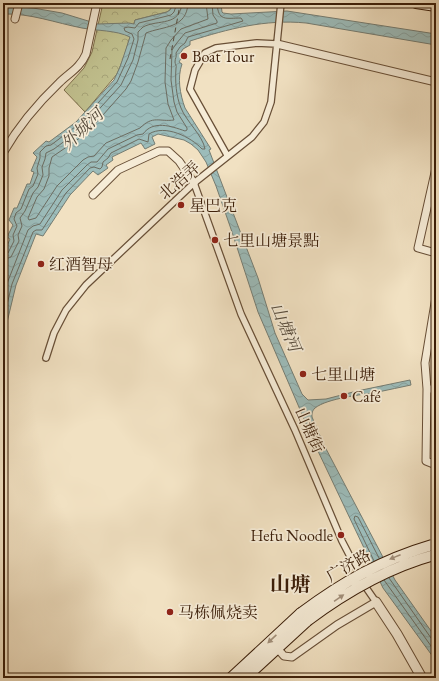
<svg xmlns="http://www.w3.org/2000/svg" width="439" height="681" font-family="'EB Garamond','Noto Serif SC',serif">
<defs>
<pattern id="forest-crowns" width="20" height="18" patternUnits="userSpaceOnUse"><rect width="20" height="18" fill="#c1c18f"/><path d="M2 6a3 3 0 1 1 6 0M12 15a3 3 0 1 1 6 0" fill="none" stroke="#a7a57a"/></pattern>
<pattern id="water-waves" width="16" height="10" patternUnits="userSpaceOnUse"><rect width="16" height="10" fill="#9cbcba"/><path d="M0 5q4-4 8 0t8 0" fill="none" stroke="#87a19f"/></pattern>
</defs>
<rect width="100%" height="100%" fill="#f1e1c2"/>
<filter id="stains"><feTurbulence type="fractalNoise" baseFrequency=".005" numOctaves="4"/><feColorMatrix values="0 0 0 0 .2 0 0 0 0 .09 0 0 0 0 .02 0 0 0 .5 -.17"/></filter>
<radialGradient id="worn" r=".72"><stop offset=".6" stop-color="#630" stop-opacity="0"/><stop offset="1" stop-color="#630" stop-opacity=".3"/></radialGradient>
<path fill="url(#forest-crowns)" stroke="#7e704c" d="M103 3H174L170 10 167 12 135 20 124 57 117 74 85 112 64 90 84 68 92 52Z"/>
<path fill="url(#water-waves)" stroke="#757d73" d="M3 3H7L9 6 33 8 62 13 98 24 129 23 134 24 135 20 167 12 170 10 174 3 221 4 222 12 223 13 231 14 287 11 436 34V45L306 23C265 19 228 29 190 41V45L183 49 180 54 183 55 179 62 182 64C177 78 180 94 185 108L211 149 209 150 258 278 275 333 302 394 308 400 326 399 357 391 410 380 411 385C400 387 389 390 378 392 361 395 328 398 315 408 312 411 312 413 312 417L324 445 395 580 436 638V661L383 588 317 449 258 312 232 232 216 186 206 162 198 150 191 144 184 140 158 134 152 137 155 144 145 149 141 143 112 157 113 160 106 165 108 168 98 175 93 171 70 195 43 236 36 234 16 285 3 339V255L10 239 7 237 13 225 9 220 14 208H17L27 184H30L34 172 31 171 37 157 33 153 46 141 49 142 76 122 114 80 120 67 130 37C116 30 97 31 82 28 56 23 30 13 3 14Z"/>
<g fill="none" stroke-linecap="round" stroke-linejoin="round">
<path stroke="#6c6d62" stroke-width="1" d="M188 3C187 29 163 26 146 33L138 62 131 81 126 89 87 133 52 157 49 168V176L44 189 37 197 28 218 29 220 36 218 57 186 83 160 88 157 94 156 106 143 140 128C153 115 159 122 174 120L168 104 165 82 166 48 171 40 181 29 208 19 206 3
M3 255 8 253 14 241 13 235 17 226 14 219 16 213 21 209 29 189 33 186 38 174 37 168 40 158V152L46 146 51 145 79 124 117 82 128 58 134 39 132 34 125 31 124 28 128 27 135 28 139 23 171 15 174 12 177 3
M3 260 11 257 19 241 18 235 22 226 20 218 25 211 33 193 38 187 43 175 42 167 45 159 46 153 54 149 82 128 121 85 133 60 138 40V32C140 30 141 29 143 27 158 19 180 27 182 3
M3 298 8 281 28 230 33 226 40 224 62 190 87 165 91 162H97L108 149 137 135 143 134C153 120 171 126 185 131L187 130V128L177 112 174 102 171 80 172 50 176 44 185 33 217 23V21L213 15 212 3
M3 321 12 284 33 232 36 230H42L66 193 90 168 94 167 100 169 102 167 103 162 108 158 111 153 139 139 148 142 149 134C165 124 191 137 202 149H205C203 136 186 121 181 108 176 96 175 81 176 68 177 66 175 64 175 62 175 58 177 57 176 53L180 47 185 43 188 37 243 21 241 18C226 18 218 22 217 3
M374 561 354 519 355 516 358 517 379 558
M389 578 431 638 436 640
M384 580 436 653"/>
<path stroke="#584d3e" stroke-width="1" stroke-dasharray="5 4" stroke-linecap="butt" d="M170 59 179 10 178 3"/>
<g stroke="#684f37" stroke-width="8">
<path id="pedestrian" d="M227 155 190 89 195 70 205 53 216 48 257 43 277 44
M194 183 241 314 295 430 342 541 367 589 376 602
M46 358 54 333 66 310 86 285 194 183 252 137 264 122 271 102 281 3"/>
</g>
<g stroke="#684f37" stroke-width="9">
<path id="minor" d="M15 19 19 3
M277 44 436 82
M3 153C18 127 37 104 59 83 69 73 80 68 86 54L97 3
M436 168 418 248 436 253
M93 195 118 170 159 151H168L179 161 194 183
M436 297 425 363 427 389 426 461 436 465
M427 389H436
M277 648 284 656 292 657 337 625 376 602"/>
</g>
<g stroke="#684f37" stroke-width="11">
<path id="tertiary" d="M376 602 397 634 422 678"/>
</g>
<g stroke="#3b1e09" stroke-width="12">
<path id="secondary" d="M416 3 436 6
M231 678 301 613
M245 678 307 621"/>
</g>
<use href="#pedestrian" stroke="#f6ecd7" stroke-width="5.5"/>
<use href="#minor" stroke="#f6ecd7" stroke-width="7"/>
<use href="#tertiary" stroke="#f6ecd7" stroke-width="9"/>
<use href="#secondary" stroke="#f6ecd7" stroke-width="10"/>
<g stroke="#3b1e09" stroke-width="12" stroke-linecap="butt">
<path id="secondary-bridge" d="M301 613C343 582 381 560 432 545
M307 621C347 591 387 568 434 555"/>
</g>
<use href="#secondary-bridge" stroke="#f6ecd7" stroke-width="10"/>
</g>
<defs><path id="oneway-solid" d="M-6-.8H1V-3.2L6.5 0L1 3.2V.8H-6Z"/></defs>
<g fill="#a28f7a">
<use href="#oneway-solid" transform="translate(395 557) rotate(158)"/>
<use href="#oneway-solid" transform="translate(339 598) rotate(-34)"/>
<use href="#oneway-solid" transform="translate(272 639) rotate(137)"/>
</g>
<g fill="#8f2418" stroke="#f6ecd7" stroke-width="1.5">
<circle cx="184" cy="56" r="4"/>
<circle cx="181" cy="205" r="4"/>
<circle cx="215" cy="240" r="4"/>
<circle cx="41" cy="264" r="4"/>
<circle cx="303" cy="374" r="4"/>
<circle cx="344" cy="396" r="4"/>
<circle cx="341" cy="535" r="4"/>
<circle cx="170" cy="612" r="4"/>
</g>
<g text-anchor="middle" stroke-width="3.5" stroke-linejoin="round" paint-order="stroke">
<g font-size="16" fill="#3b1e09" stroke="#f6ecd7" text-anchor="start">
<text x="192" y="62">Boat Tour</text>
<text x="189" y="211">星巴克</text>
<text x="223" y="246">七里山塘景點</text>
<text x="49" y="270">红酒智母</text>
<text x="311" y="380">七里山塘</text>
<text x="352" y="402">Café</text>
<text x="333" y="541" text-anchor="end">Hefu Noodle</text>
<text x="178" y="618">马栋佩烧卖</text>
</g>
<g font-size="16" fill="#3b1e09" stroke="#f6ecd7">
<text transform="translate(179 180) rotate(-41)" y="6">北浩弄</text>
<text transform="translate(310 430) rotate(66)" y="6">山塘街</text>
<text transform="translate(348 565) rotate(-30)" y="6">广济路</text>
</g>
<g font-size="17" font-style="italic" fill="#584d3e" stroke="#f6ecd7">
<text transform="translate(82 129) rotate(-44)" y="6">外城河</text>
<text transform="translate(286 327) rotate(67)" y="6">山塘河</text>
</g>
<g font-size="20" font-weight="bold" fill="#3b1e09" stroke="#f6ecd7">
<text x="290" y="591">山塘</text>
</g>
</g>
<rect width="439" height="681" fill="none" stroke="#f1e1c2" stroke-width="16"/>
<rect x="4" y="4" width="431" height="673" fill="none" stroke="#3b1e09" stroke-width="2"/>
<rect x="8" y="8" width="423" height="665" fill="none" stroke="#3b1e09"/>
<rect width="100%" height="100%" filter="url(#stains)"/>
<rect width="100%" height="100%" fill="url(#worn)"/>
</svg>
